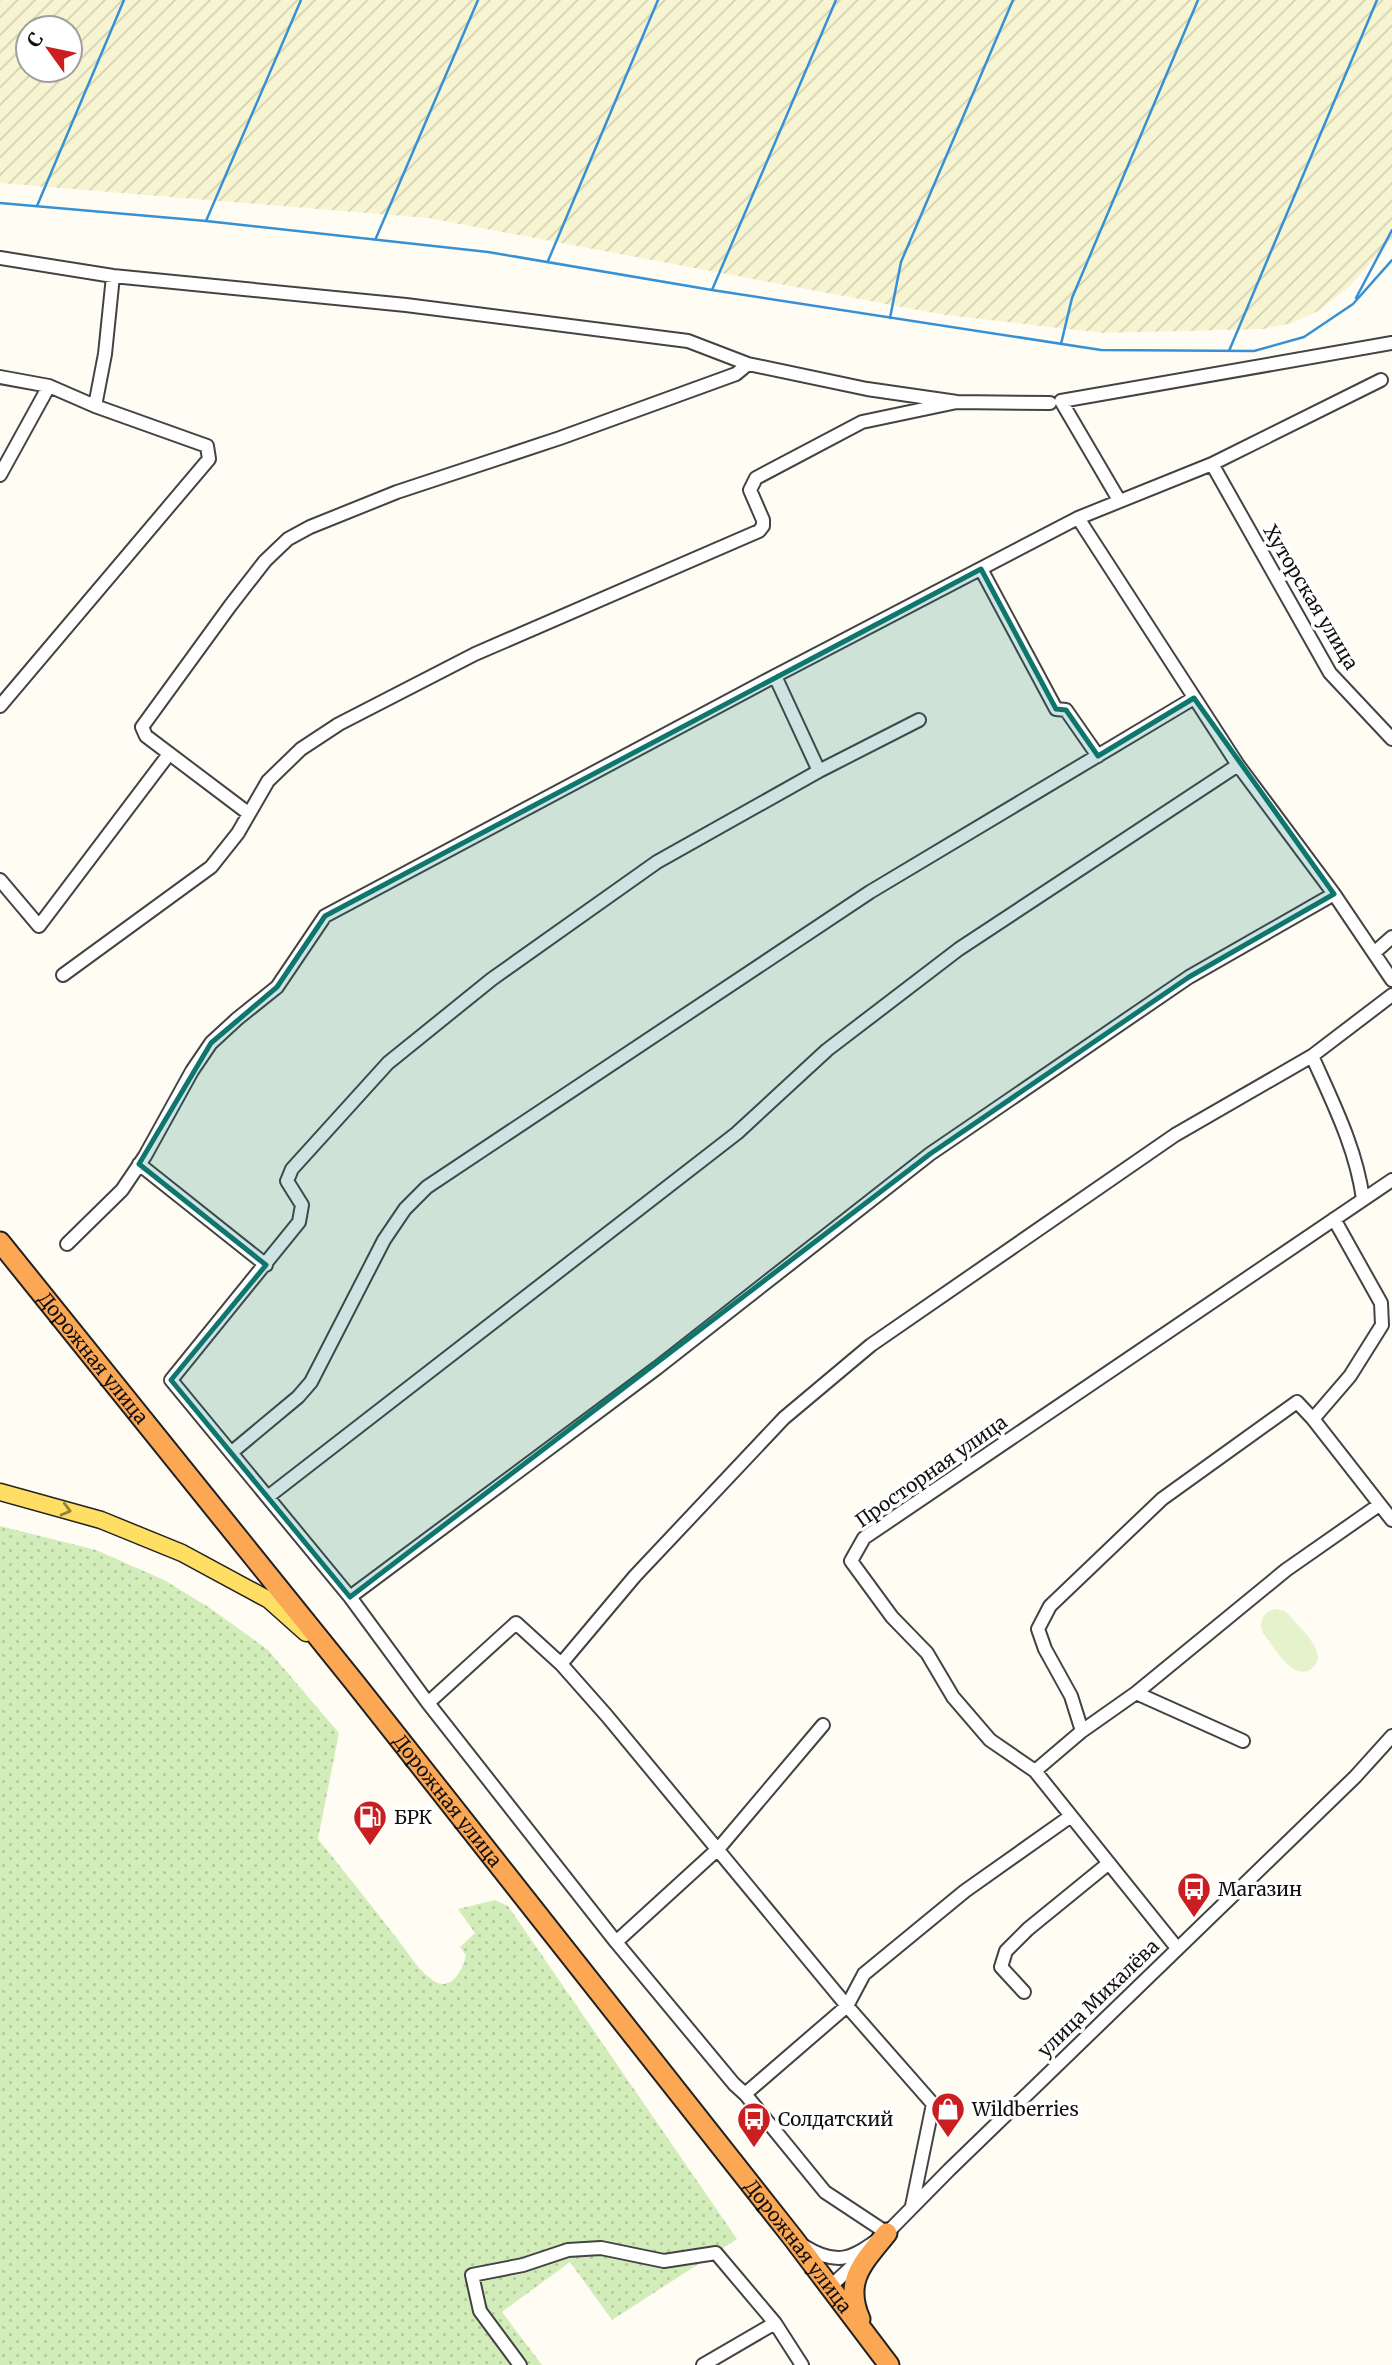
<svg xmlns="http://www.w3.org/2000/svg" width="1392" height="2365" font-family="Merriweather,serif">
<defs>
<pattern id="farmland-furrows" width="10" height="10" patternUnits="userSpaceOnUse" patternTransform="scale(1.75)"><rect width="10" height="10" fill="#f7f5d1"/><path d="M-1 1l2-2M0 10L10 0M9 11l2-2" fill="none" stroke="#d3d1b2"/></pattern>
<pattern id="grass-dots" width="8" height="8" patternUnits="userSpaceOnUse" patternTransform="scale(1.75)"><rect width="8" height="8" fill="#d2edb9"/><path d="M2 2h.1M6 6h.1" fill="none" stroke="#b3ca9e" stroke-width="1.8" stroke-linecap="round"/></pattern>
</defs>
<rect width="100%" height="100%" fill="#fffdf3"/>
<path fill="url(#farmland-furrows)" fill-rule="evenodd" d="M0 0H1392V239L1351 285 1320 310 1292 323 1263 329 1103 333 945 315 428 218 0 183ZM28 28H70V70H28Z"/>
<path fill="url(#grass-dots)" d="M0 1526 96 1550 164 1580 210 1608 268 1650 339 1733 318 1839C344 1871 370 1904 395 1936 407 1951 419 1972 434 1981 452 1992 463 1969 466 1955L460 1947 475 1933 458 1909 495 1900 508 1906 737 2239 612 2320 570 2262 502 2312 542 2365H0Z"/>
<path fill="#e4f3cc" d="M1275 1609 1285 1611 1289 1615C1299 1627 1332 1655 1311 1669 1307 1672 1301 1673 1296 1670 1283 1665 1272 1644 1263 1633 1258 1622 1263 1612 1275 1609Z"/>
<g fill="none" stroke-linecap="round" stroke-linejoin="round">
<path stroke="#3690d6" stroke-width="2.5" d="M0 203 206 221 488 252 712 290 1101 350 1254 351 1304 337 1353 304 1392 260
M37 206 124 0
M206 221 301 0
M376 238 478 0
M548 261 658 0
M712 290 836 0
M1356 298 1392 230
M890 318 901 262 1013 0
M1061 344 1072 298 1198 0
M1229 351 1377 0"/>
<g stroke="#434343" stroke-width="16">
<path id="minor" d="M0 258 113 276 406 305 688 341 748 364 867 389 957 402 1050 403
M0 377 49 386 95 406 207 446 209 459 0 706
M95 406 105 354 113 276
M1212 464 1330 673 1392 739
M0 475 49 386
M1119 500 1061 401 1392 343
M1078 518 1238 765 1334 894 1392 980
M981 569 1056 709 1066 710 1098 756
M775 676 819 771
M248 813 146 736 142 727 230 606 265 561 288 539 310 527 397 492 560 438 736 374 748 364
M0 880 39 926 169 754
M1374 953 1392 937
M63 975 211 867 238 833 268 781 301 749 339 724 475 654 759 531 763 526V520L750 490 756 478 862 422 957 402
M1312 1056C1333 1103 1356 1148 1363 1199
M139 1164 266 1265
M1334 1219 1381 1303 1382 1325 1350 1376 1313 1419 1392 1520
M67 1244 122 1190 145 1156 192 1071 211 1043 237 1019 277 987 325 916 775 676 1078 518 1212 464 1381 380
M232 1452 298 1397 311 1382 384 1240 405 1209 427 1187 870 892 1194 698
M269 1496 737 1133 827 1050 959 949 1238 765
M350 1597 657 1368 930 1154 1189 977 1334 894
M561 1664 635 1576 784 1418 871 1345 1175 1135 1312 1056 1392 995
M1136 1693 1243 1741
M428 1703 516 1623 561 1664 607 1716 847 2006 933 2104 912 2206
M1082 1731 1071 1696 1045 1649 1038 1629 1050 1606 1162 1499 1297 1402 1313 1419
M1035 1771 1082 1731 1136 1693 1286 1570 1379 1505
M616 1942 719 1848 823 1725
M1177 1948 1035 1771 990 1740 953 1697 927 1653 892 1617 851 1561 864 1538 1392 1180
M1024 1992 1001 1967 1006 1951 1028 1929 1109 1863
M745 2094 847 2006 864 1974 965 1891 1071 1816
M883 2237 949 2170 1355 1777 1392 1736
M804 2246C841 2269 855 2256 887 2233L825 2192 745 2094 734 2084 616 1942 428 1703 350 1597 171 1380 299 1222 302 1205 287 1181 292 1169 388 1063 492 979 657 862 819 771 919 720
M831 2286 860 2259
M520 2365 480 2311 472 2275 523 2265 568 2250 601 2248 664 2261 716 2253 775 2323 802 2365
M703 2365 775 2323"/>
</g>
<g stroke="#212121" stroke-width="19">
<path id="major" d="M0 1492 101 1520 182 1553 269 1600 306 1633"/>
</g>
<g stroke="#212121" stroke-width="23">
<g id="highway">
<path id="s1" d="M0 1242 355 1683 793 2238 889 2365"/>
<path d="M860 2319C843 2280 864 2262 887 2233"/>
</g>
</g>
<use href="#minor" stroke="#fff" stroke-width="12"/>
<use href="#major" stroke="#ffdf63" stroke-width="16"/>
<use href="#highway" stroke="#fca754" stroke-width="19"/>
</g>
<defs><path id="oneway-chevron" d="M-2-3.5L2.5 0L-2 3.5" fill="none" stroke-width="1.6" stroke-linecap="round" stroke-linejoin="round" transform="scale(1.75)"/></defs>
<use stroke="#93823e" href="#oneway-chevron" transform="translate(66 1510) rotate(15)"/>
<path fill="#0f766e" fill-opacity="0.2" stroke="#0f766e" stroke-width="5" stroke-linejoin="round" d="M981 569 1056 709 1066 710 1098 756 1194 698 1334 894 1189 977 930 1154 350 1597 171 1380 266 1265 139 1164 211 1043 277 987 325 916Z"/>
<defs>
<g id="fuel-pin" transform="scale(1.75)"><path d="M0 17L-7.5 6A9.5 9.5 0 1 1 7.5 6Z" fill="#ca1e20" stroke="#fff"/><path d="M-5.5-6h7V0h2V4h1.3V-2.5L3-4.5l.8-.8L6-3V5H2.5V1h-1V6h-7ZM-4.2-4.7v3.2H.2V-4.7Z" fill="#fff"/></g>
<g id="bus-pin" transform="scale(1.75)"><path d="M0 17L-7.5 6A9.5 9.5 0 1 1 7.5 6Z" fill="#ca1e20" stroke="#fff"/><path d="M-5-6H5V4H4V6H2V4H-2V6H-4V4H-5ZM-3.5-4V0h7V-4ZM-3.5 1.2v1.5H-2V1.2ZM2 1.2v1.5H3.5V1.2Z" fill="#fff"/></g>
<g id="shop-pin" transform="scale(1.75)"><path d="M0 17L-7.5 6A9.5 9.5 0 1 1 7.5 6Z" fill="#ca1e20" stroke="#fff"/><path d="M-5-2.5h2.3a2.7 3.5 0 0 1 5.4 0H5L5.5 6h-11ZM-1.5-2.5h3a1.5 2.3 0 0 0-3 0Z" fill="#fff"/></g>
</defs>
<g fill-rule="evenodd">
<use href="#fuel-pin" x="370" y="1817"/>
<use href="#bus-pin" x="1194" y="1889"/>
<use href="#shop-pin" x="948" y="2109"/>
<use href="#bus-pin" x="754" y="2119"/>
</g>
<g text-anchor="middle" stroke-width="7" stroke-linejoin="round" paint-order="stroke">
<g font-size="19" fill="#101010" stroke="#fff">
<text transform="translate(1311 597) rotate(59)" y="7">Хуторская улица</text>
<text dy="7" stroke="none"><textPath href="#s1" startOffset="149">Дорожная улица</textPath></text>
<text transform="translate(931 1471) rotate(-35)" y="7">Просторная улица</text>
<text dy="7" stroke="none"><textPath href="#s1" startOffset="716">Дорожная улица</textPath></text>
<text transform="translate(1098 1998) rotate(-44)" y="7">улица Михалёва</text>
<text dy="7" stroke="none"><textPath href="#s1" startOffset="1283">Дорожная улица</textPath></text>
</g>
<g font-size="19" fill="#101010" stroke="#fff" text-anchor="start">
<text x="394" y="1824">БРК</text>
<text x="1218" y="1896">Магазин</text>
<text x="972" y="2116">Wildberries</text>
<text x="778" y="2126">Солдатский</text>
</g>
</g>
<g transform="translate(49 49) rotate(303)"><circle r="33" fill="#ffffff" stroke="#9f9f9f" stroke-width="2"/>
<path d="M0-5L12 26L0 18L-12 26Z" fill="#ca1e20"/>
<text y="-10" font-size="19" font-weight="bold" text-anchor="middle" fill="#101010">С</text>
</g>
</svg>
